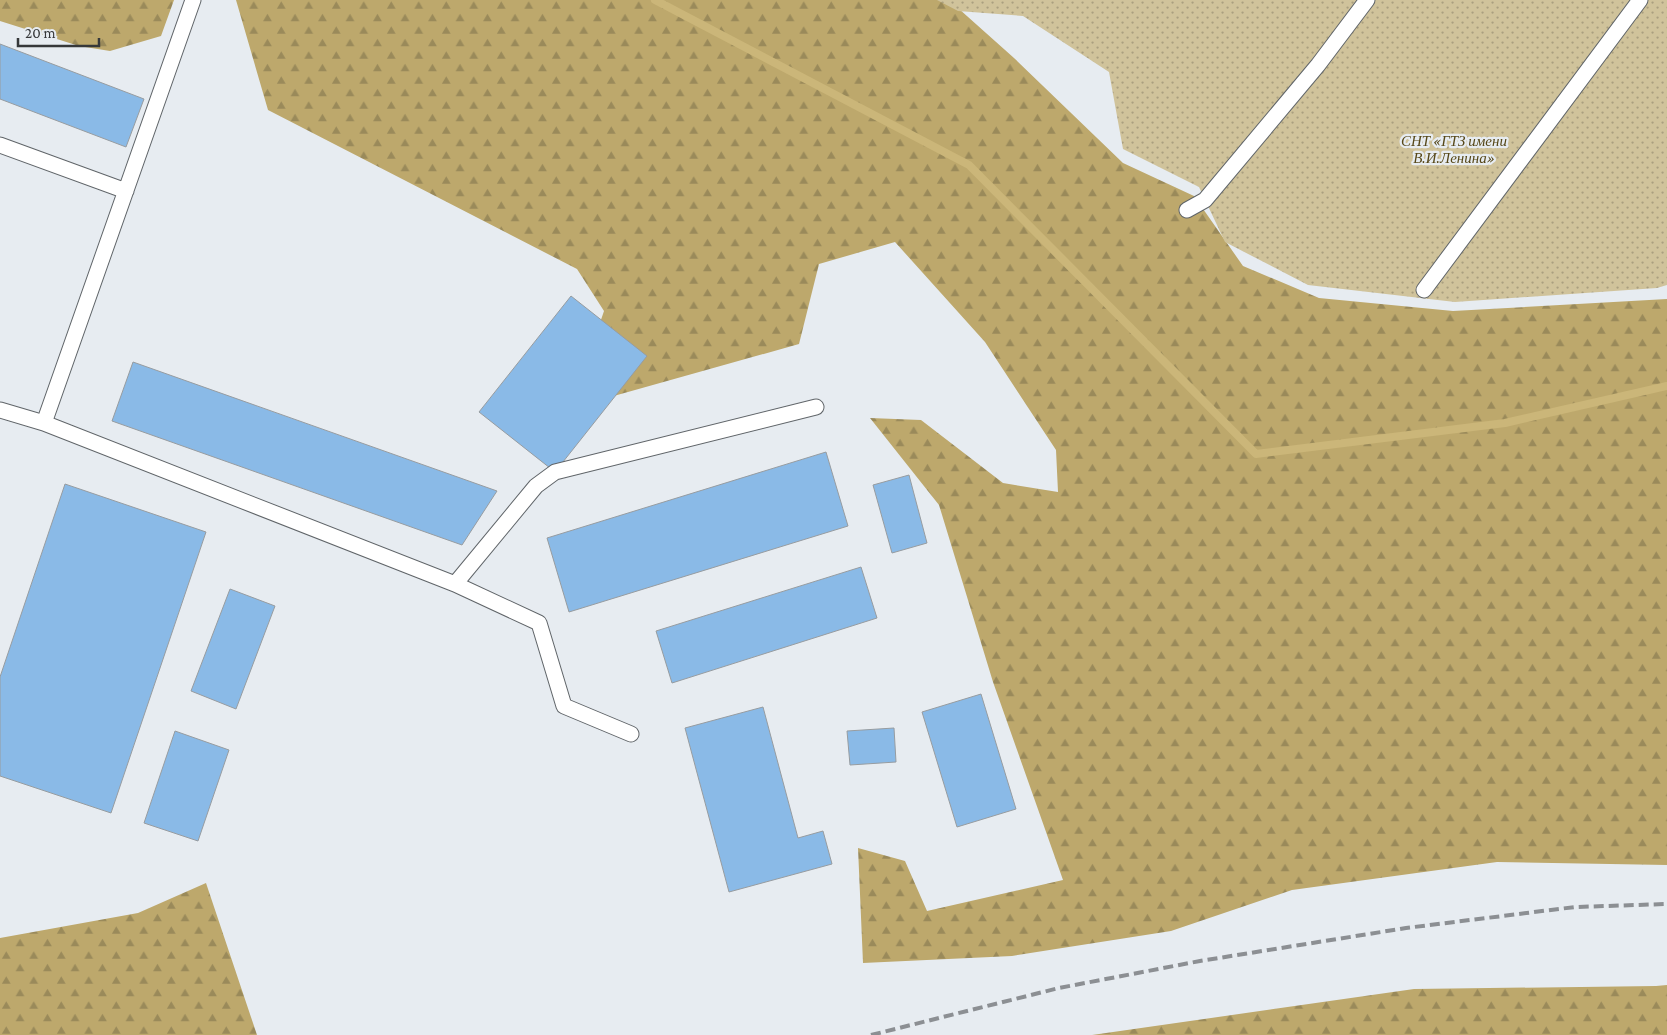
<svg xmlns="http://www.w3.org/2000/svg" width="1667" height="1035" font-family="'Crimson Pro',serif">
<defs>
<pattern id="forest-firs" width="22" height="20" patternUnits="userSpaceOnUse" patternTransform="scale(1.25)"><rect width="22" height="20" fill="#bda86c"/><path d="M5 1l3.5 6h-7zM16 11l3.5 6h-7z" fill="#9a8a5a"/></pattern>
<pattern id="park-dots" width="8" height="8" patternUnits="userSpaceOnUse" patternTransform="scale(1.25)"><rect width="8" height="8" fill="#d0c39b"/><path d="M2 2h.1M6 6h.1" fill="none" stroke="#aa9f7f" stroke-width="1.8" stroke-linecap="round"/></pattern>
</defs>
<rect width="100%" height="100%" fill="#e7ecf1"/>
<path fill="url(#forest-firs)" d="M0 0H174L161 36 110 51 79 46 0 21Z
M236 0H949L1014 58 1123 163 1194 196 1243 266 1319 298 1453 311 1667 299V865L1497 862 1292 890 1171 931 1012 956 863 963 858 848 905 861 927 911 1063 880 993 682 939 505 870 418 921 420 1003 483 1058 492 1056 450 985 342 895 242 819 264 799 344 571 408 604 311 577 269 268 110Z
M206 883 257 1035H0V938L138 913Z
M1667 985V1035H1092L1414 989 1656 986Z"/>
<path fill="url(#park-dots)" d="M937 0H1667V285L1657 288 1455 302 1308 285 1225 242 1199 187 1123 149 1109 72 1023 16 958 11Z"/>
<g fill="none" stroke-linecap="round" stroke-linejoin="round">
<path stroke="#cbb679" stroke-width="8" d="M655 0 969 165 1256 454 1505 423 1667 386"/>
</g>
<path fill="#8abae7" stroke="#979ca0" d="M0 44 144 99 126 147 0 99Z
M571 296 647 356 555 472 479 412Z
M133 362 497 491 462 545 112 421Z
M826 452 848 526 569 612 547 538Z
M909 475 927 543 892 553 873 485Z
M65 484 206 532 111 813 0 776V677Z
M861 567 877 618 672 683 656 631Z
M230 589 275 606 236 709 191 691Z
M981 694 1016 809 957 827 922 712Z
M763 707 798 838 823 831 832 864 729 892 685 728Z
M894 728 896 762 850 765 847 731Z
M175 731 229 750 198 841 144 823Z"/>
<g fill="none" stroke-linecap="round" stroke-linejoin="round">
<g stroke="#606569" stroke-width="17">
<path id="lane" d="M0 145 126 191
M1187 210 1205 200 1318 65 1367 0
M1424 290 1640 0
M0 410 44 423 455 584 539 623 564 706 631 734
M44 423 193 0
M455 584 536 486 555 472 816 407"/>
</g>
<use href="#lane" stroke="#fff" stroke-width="15"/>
<path stroke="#8c8f93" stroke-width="4" stroke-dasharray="10 5" stroke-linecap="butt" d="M871 1035 1059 988 1200 961 1406 928 1575 907 1667 904"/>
</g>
<g text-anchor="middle" stroke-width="4.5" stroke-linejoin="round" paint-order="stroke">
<g font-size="15" font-style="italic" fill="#564718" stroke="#e7ecf1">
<text x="1454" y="146">СНТ «ГТЗ имени<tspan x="1454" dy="17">В.И.Ленина»</tspan></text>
</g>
</g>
<path d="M18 38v8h81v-8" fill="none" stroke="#36383a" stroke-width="2.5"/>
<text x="25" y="38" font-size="15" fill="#36383a" stroke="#e7ecf1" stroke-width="4" paint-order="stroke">20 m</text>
</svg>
